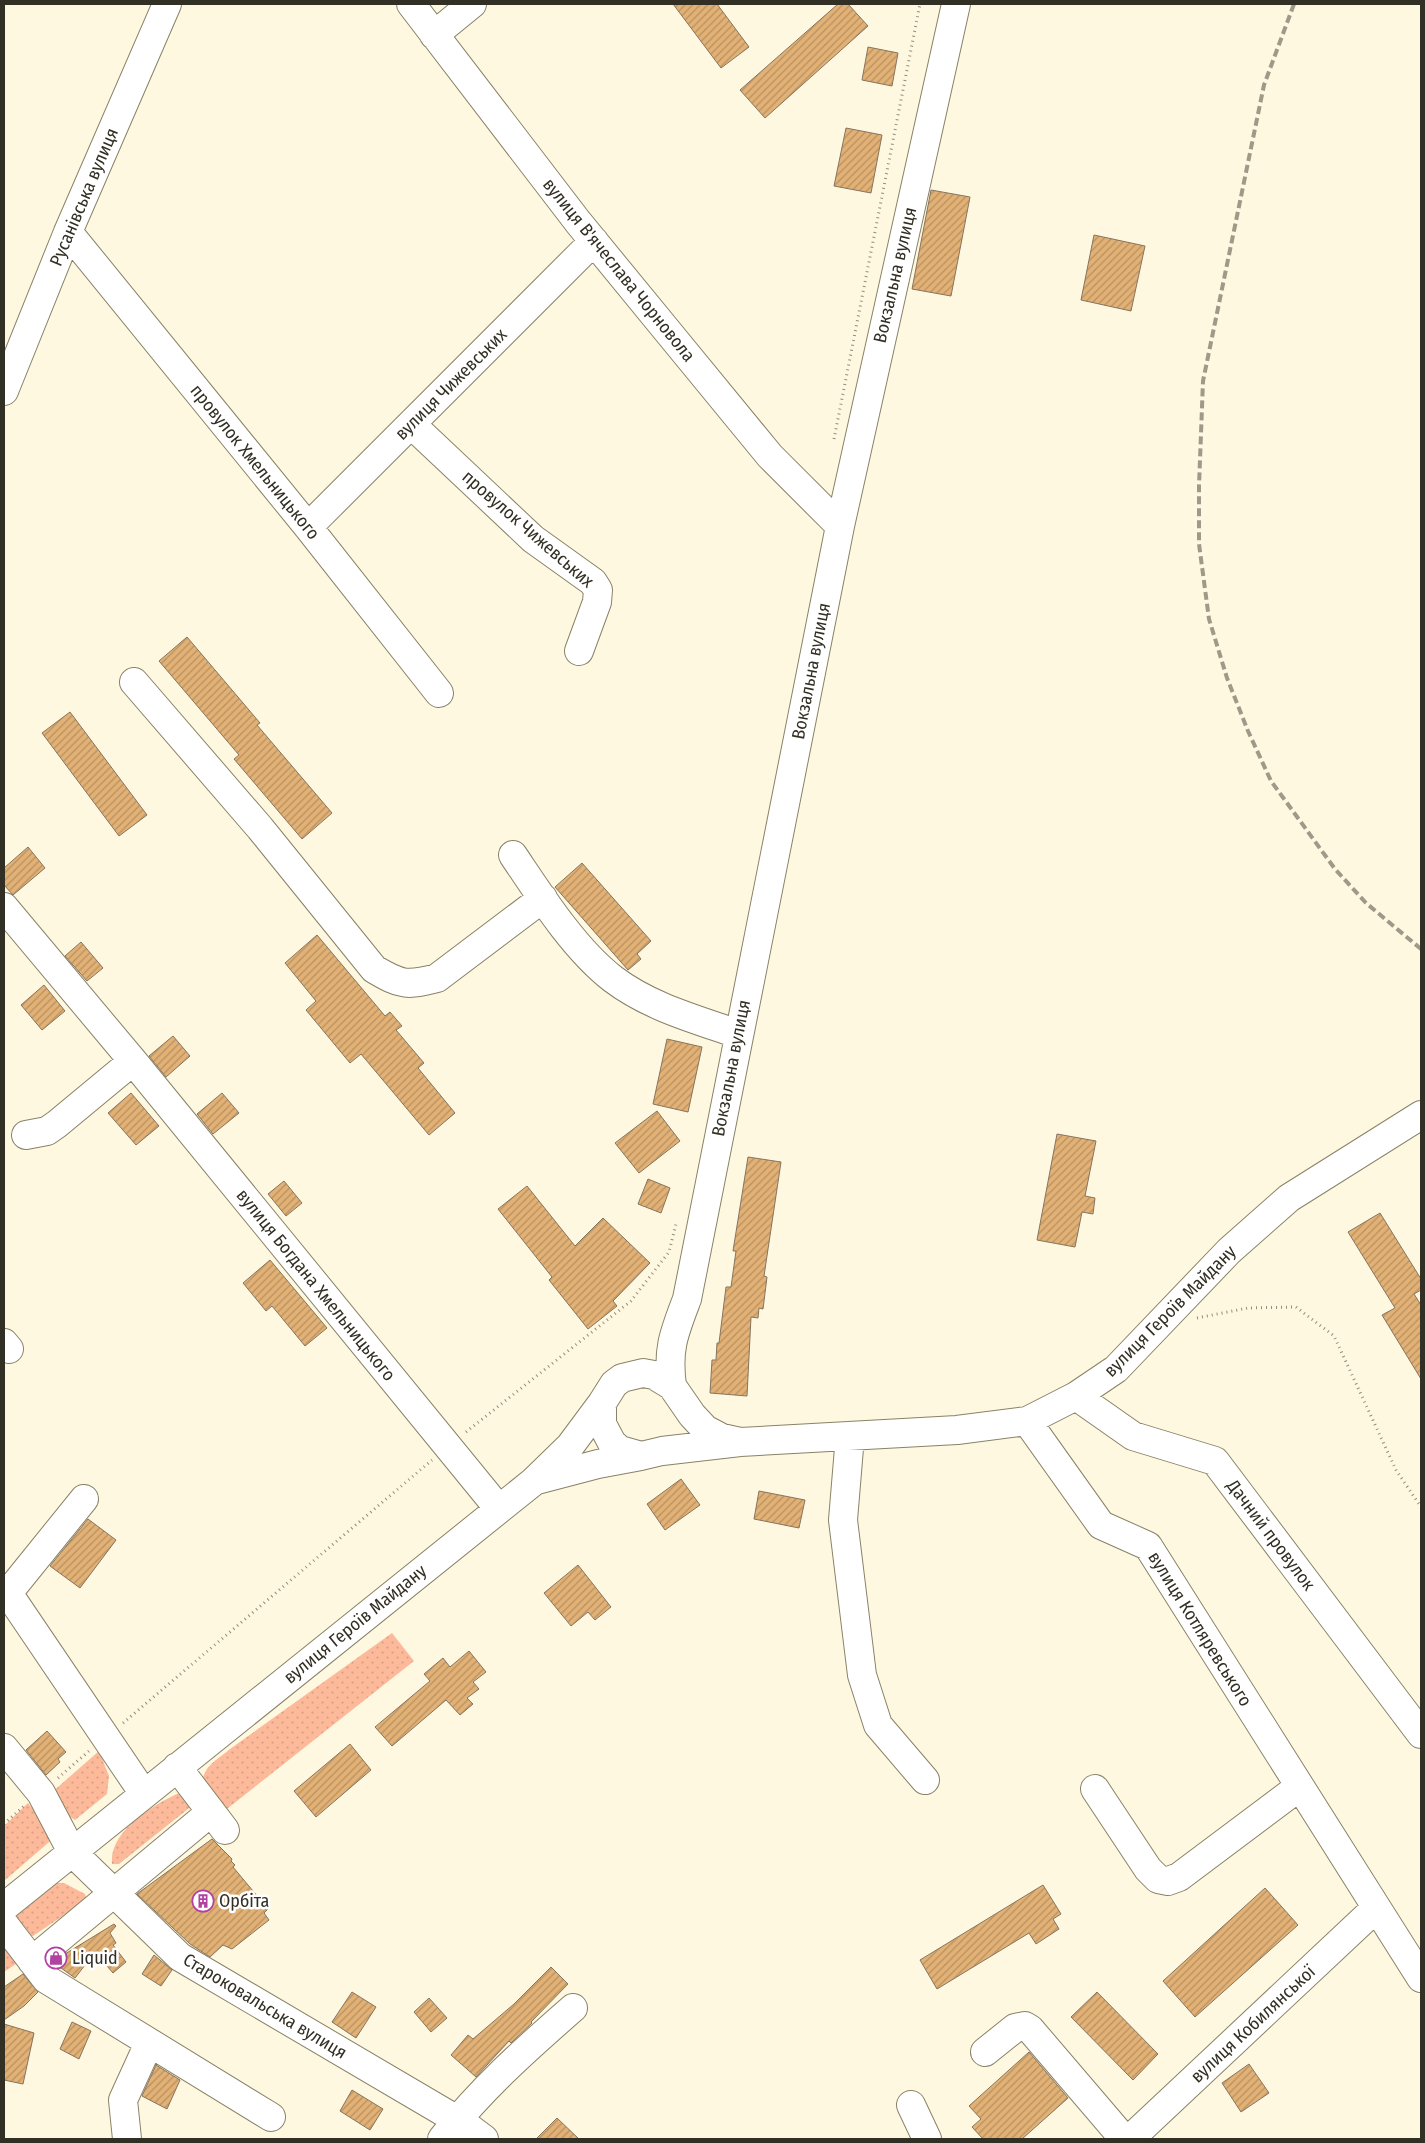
<svg xmlns="http://www.w3.org/2000/svg" width="1425" height="2143" font-family="'Fira Sans Condensed',sans-serif">
<defs>
<pattern id="grass-dots" width="8" height="8" patternUnits="userSpaceOnUse" patternTransform="scale(1.25)"><rect width="8" height="8" fill="#fdba9a"/><path d="M2 2h.1M6 6h.1" fill="none" stroke="#d9a085" stroke-width="1.8" stroke-linecap="round"/></pattern>
<pattern id="building-hatch" width="6" height="6" patternUnits="userSpaceOnUse" patternTransform="scale(1.25)"><rect width="6" height="6" fill="#e2b175"/><path d="M-1 1l2-2M0 6l6-6M5 7l2-2" fill="none" stroke="#b89060"/></pattern>
</defs>
<rect width="100%" height="100%" fill="#fef8e1"/>
<path fill="url(#grass-dots)" d="M392 1633 414 1661 223 1812 201 1789C203 1766 213 1763 230 1749Z
M99 1751 109 1776 107 1794 75 1820 56 1808 50 1794Z
M179 1793 193 1805 119 1864H112C109 1831 153 1805 179 1793Z
M28 1803 55 1837 4 1881V1826Z
M49 1883H64L85 1894 88 1903 79 1905 33 1936 18 1935 14 1913Z
M4 1948 6 1949 16 1964 4 1972Z"/>
<path fill="url(#building-hatch)" stroke="#87745f" d="M673 4H717L749 47 721 68Z
M838 4H848L868 26 765 118 740 90Z
M868 47 898 53 892 86 862 80Z
M846 128 882 135 871 193 834 186Z
M931 190 970 197 951 296 912 289Z
M1094 235 1145 246 1131 311 1081 300Z
M187 637 260 723 257 725 332 813 302 839 234 759 239 755 159 661Z
M70 712 147 815 119 836 42 733Z
M28 847 45 868 13 895 4 885V868Z
M582 863 651 941 637 954 641 959 628 970 555 887Z
M317 935 385 1016 390 1012 402 1026 396 1030 424 1063 418 1068 455 1113 429 1135 361 1054 350 1063 306 1010 316 1001 285 963Z
M81 942 103 968 87 981 65 956Z
M44 985 65 1011 42 1030 21 1005Z
M173 1036 190 1056 166 1077 149 1056Z
M667 1039 702 1047 688 1112 653 1104Z
M131 1093 159 1126 136 1145 108 1113Z
M222 1093 239 1113 213 1134 197 1114Z
M657 1111 680 1141 639 1173 615 1143Z
M1057 1134 1096 1141 1085 1196 1095 1198 1093 1214 1082 1212 1075 1247 1037 1240Z
M748 1157 781 1162 764 1276 767 1277 763 1309 759 1308 758 1318 751 1317 747 1396 710 1393 712 1360H716L717 1343H719L726 1287H731L736 1251H733Z
M648 1179 670 1188 661 1213 638 1204Z
M284 1181 302 1203 286 1216 268 1194Z
M527 1186 575 1246 603 1218 650 1263 613 1301 617 1306 588 1329 549 1280 552 1277 498 1209Z
M1380 1213 1421 1279V1290L1414 1294 1421 1305V1379L1382 1315 1395 1308 1348 1232Z
M270 1260 327 1328 305 1346 272 1306 266 1311 243 1283Z
M681 1479 700 1505 665 1530 647 1504Z
M759 1491 805 1500 799 1528 754 1519Z
M88 1519 116 1540 80 1588 50 1566Z
M578 1565 611 1607 595 1620 588 1612 571 1626 544 1593Z
M469 1651 486 1672 473 1682 479 1689 467 1698 473 1704 460 1715 446 1700 392 1746 375 1727 430 1681 424 1674 443 1658 450 1667Z
M47 1731 66 1752 58 1759 60 1762 46 1775 26 1750Z
M350 1744 371 1770 316 1817 294 1791Z
M212 1839 232 1859 231 1861 235 1865 233 1867 268 1909 264 1913 269 1920 232 1949 223 1945 210 1957 190 1944 137 1894Z
M1043 1885 1061 1914 1053 1919 1059 1929 1036 1944 1029 1933 937 1989 920 1960Z
M1265 1888 1298 1925 1195 2017 1163 1981Z
M114 1924 116 1926 110 1933 116 1943 113 1945 126 1962 113 1973 95 1952 75 1978 54 1963 65 1954Z
M154 1955 172 1970 161 1986 142 1974Z
M551 1967 568 1984 531 2022 532 2023 511 2043 509 2041 476 2077 451 2055 468 2035 473 2039 514 2004Z
M23 1974 38 1992 24 2006 4 2020V1987Z
M352 1992 376 2007 356 2038 332 2022Z
M1097 1992 1158 2054 1133 2080 1071 2017Z
M429 1998 447 2018 431 2032 414 2012Z
M72 2022 91 2031 79 2059 60 2049Z
M4 2024 34 2033 23 2084 4 2080Z
M1029 2052 1068 2098 1022 2139H983L972 2127 981 2119 969 2106Z
M1249 2064 1269 2093 1241 2112 1222 2083Z
M156 2065 180 2080 167 2109 142 2096Z
M352 2090 383 2109 370 2130 340 2111Z
M557 2118 579 2139H536Z"/>
<g fill="none" stroke-linecap="round" stroke-linejoin="round">
<g stroke="#898267" stroke-width="30">
<path id="minor" d="M411 4 578 222 669 333 770 456 840 526
M434 35 472 4
M68 232 308 527 439 693
M4 391 68 232 167 4
M411 424 533 539 593 582 598 590 597 602 579 651
M308 527 594 241
M134 682 260 828 374 969C401 985 407 986 437 978L543 898
M513 855C540 895 574 949 613 979 650 1007 695 1019 738 1034
M4 907 133 1061 499 1509
M26 1135 47 1131 57 1124 133 1061
M4 1343 9 1349
M672 1386C667 1349 674 1333 687 1299L840 526 956 4
M1076 1396 1133 1436 1215 1461 1421 1734
M1027 1421 1101 1525 1148 1546 1421 1978
M850 1436 843 1520 862 1675 878 1725 925 1780
M740 1442 722 1438 705 1429 692 1415 672 1386 654 1375 643 1373 622 1378 614 1384 602 1403V1424L612 1443 620 1450 641 1456 662 1451 740 1442 957 1430 1027 1421 1076 1396 1116 1369 1229 1251 1289 1198 1421 1115
M537 1480 598 1464 641 1456
M84 1499 8 1593 144 1794
M4 1748 41 1793 72 1852 180 1957 464 2124 484 2139
M177 1767 225 1830
M1095 1789 1148 1869 1158 1879 1168 1881 1179 1877 1299 1787
M4 1907 533 1482 570 1446 602 1403
M4 1924 46 1979 271 2117
M32 1961 211 1812
M985 2052 1015 2028 1025 2026 1030 2029 1124 2139
M911 2105 927 2139
M127 2139 123 2100 149 2043
M442 2139C480 2090 526 2049 573 2008
M1130 2139 1376 1908"/>
</g>
<path stroke="#928e7d" stroke-width="3" stroke-dasharray="1 4" stroke-linecap="butt" d="M834 439 920 4
M1197 1318 1248 1308 1296 1307 1334 1336 1396 1470 1421 1507
M466 1432 631 1301 669 1252 676 1224
M123 1723 432 1460
M58 1778 89 1751
M4 1824 24 1806"/>
<use href="#minor" stroke="#fff" stroke-width="28"/>
<path stroke="#9e9988" stroke-width="4" stroke-dasharray="8 4" stroke-linecap="butt" d="M1294 4 1264 85 1203 381 1199 486V544L1209 619 1227 678 1248 731 1271 781 1335 869 1366 903 1421 949"/>
</g>
<defs>
<g id="building-ring" transform="scale(1.125)"><circle r="9.5" fill="#fff" stroke="#b142a0" stroke-width="1.5"/><path d="M-4-6H4V6H1V3H-1V6H-4ZM-2.5-4.3h1.7v1.8h-1.7ZM.8-4.3h1.7v1.8H.8ZM-2.5-1h1.7V.8h-1.7ZM.8-1h1.7V.8H.8Z" fill="#b142a0"/></g>
<g id="shop-ring" transform="scale(1.125)"><circle r="9.5" fill="#fff" stroke="#b142a0" stroke-width="1.5"/><path d="M-5-2.5h2.3a2.7 3.5 0 0 1 5.4 0H5L5.5 6h-11ZM-1.5-2.5h3a1.5 2.3 0 0 0-3 0Z" fill="#b142a0"/></g>
</defs>
<g fill-rule="evenodd">
<use href="#building-ring" x="203" y="1901"/>
<use href="#shop-ring" x="56" y="1958"/>
</g>
<g text-anchor="middle" stroke-width="5" stroke-linejoin="round" paint-order="stroke">
<g font-size="18" fill="#322f24" stroke="#fff">
<text transform="translate(84 197) rotate(-67)" y="6">Русанівська вулиця</text>
<text transform="translate(619 270) rotate(51)" y="6">вулиця В'ячеслава Чорновола</text>
<text transform="translate(895 275) rotate(-77)" y="6">Вокзальна вулиця</text>
<text transform="translate(451 384) rotate(-45)" y="6">вулиця Чижевських</text>
<text transform="translate(255 462) rotate(51)" y="6">провулок Хмельницького</text>
<text transform="translate(528 529) rotate(41)" y="6">провулок Чижевських</text>
<text transform="translate(811 671) rotate(-79)" y="6">Вокзальна вулиця</text>
<text transform="translate(731 1068) rotate(-79)" y="6">Вокзальна вулиця</text>
<text transform="translate(316 1285) rotate(51)" y="6">вулиця Богдана Хмельницького</text>
<text transform="translate(1170 1311) rotate(-45)" y="6">вулиця Героїв Майдану</text>
<text transform="translate(1271 1535) rotate(53)" y="6">Дачний провулок</text>
<text transform="translate(355 1624) rotate(-39)" y="6">вулиця Героїв Майдану</text>
<text transform="translate(1200 1629) rotate(58)" y="6">вулиця Котляревського</text>
<text transform="translate(265 2006) rotate(31)" y="6">Староковальська вулиця</text>
<text transform="translate(1253 2024) rotate(-43)" y="6">вулиця Кобилянської</text>
</g>
<g font-size="18" fill="#322f24" stroke="#fff" text-anchor="start">
<text x="219" y="1907">Орбіта</text>
<text x="72" y="1964">Liquid</text>
</g>
</g>
<rect width="1425" height="2143" fill="none" stroke="#322f24" stroke-width="10"/>
</svg>
